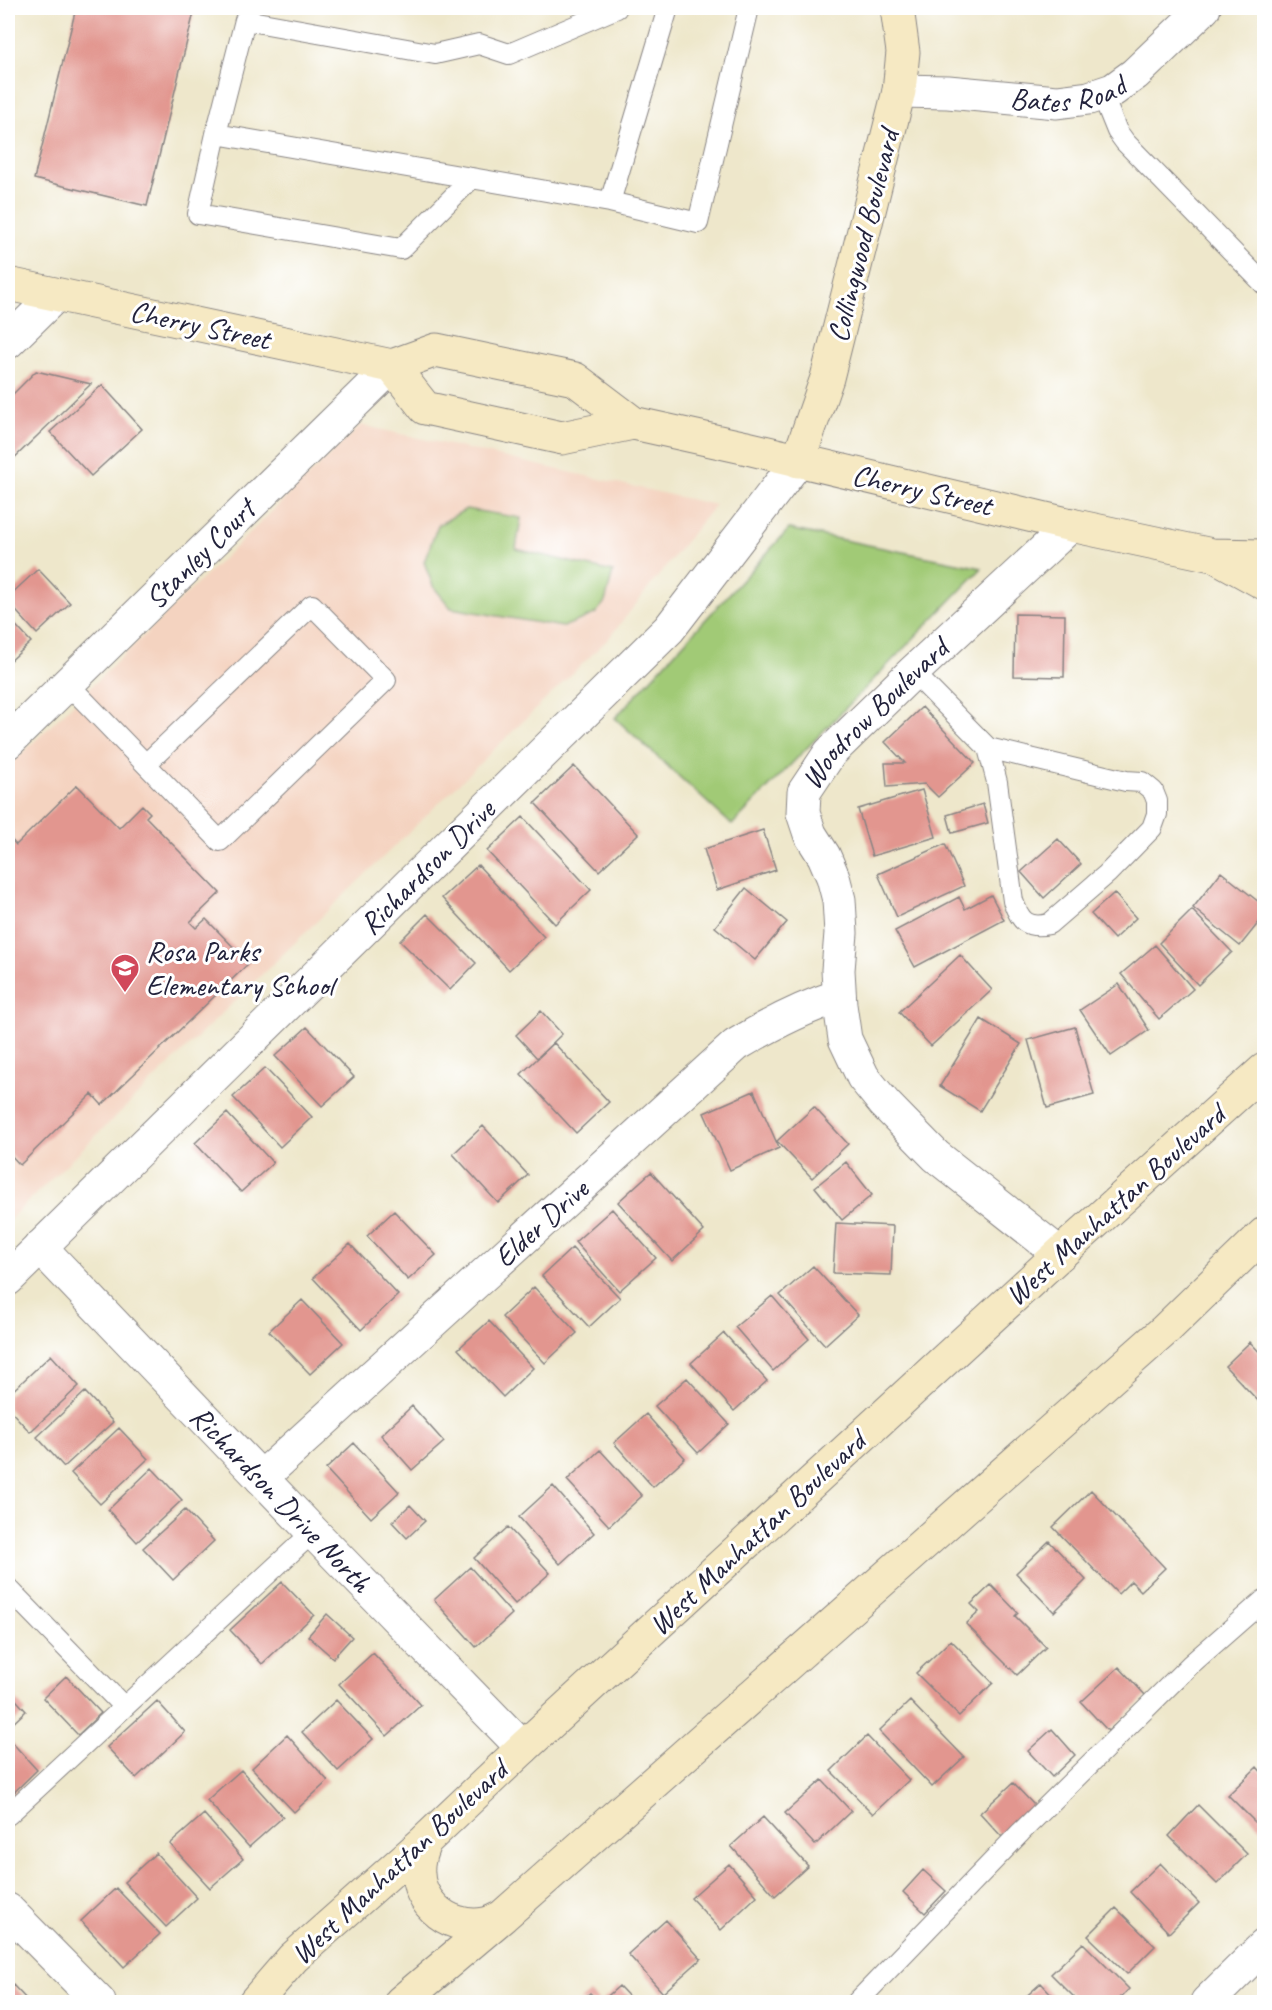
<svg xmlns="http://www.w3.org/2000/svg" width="1272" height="2010" viewBox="0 0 1272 2010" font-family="Caveat,sans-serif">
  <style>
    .built { fill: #f4d3c0 }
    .green { fill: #a1ca76; stroke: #627658; stroke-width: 1.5 }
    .building { fill: #e2968f }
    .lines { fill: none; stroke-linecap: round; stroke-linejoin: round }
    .lane-casing { stroke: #888483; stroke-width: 22 }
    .street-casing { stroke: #888483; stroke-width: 35 }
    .secondary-casing { stroke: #888483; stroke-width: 35 }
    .lane { stroke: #fff; stroke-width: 20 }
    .street { stroke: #fff; stroke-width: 33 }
    .secondary { stroke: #f6e9c3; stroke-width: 33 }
    .labels { text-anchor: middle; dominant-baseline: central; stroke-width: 6; stroke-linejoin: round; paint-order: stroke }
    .street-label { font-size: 30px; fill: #22223b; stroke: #fff }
    .poi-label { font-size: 30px; fill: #22223b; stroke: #fff; text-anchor: start }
  </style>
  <rect width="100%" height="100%" fill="#fff"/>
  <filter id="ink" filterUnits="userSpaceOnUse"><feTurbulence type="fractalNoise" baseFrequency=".0167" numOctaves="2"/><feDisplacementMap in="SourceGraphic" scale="12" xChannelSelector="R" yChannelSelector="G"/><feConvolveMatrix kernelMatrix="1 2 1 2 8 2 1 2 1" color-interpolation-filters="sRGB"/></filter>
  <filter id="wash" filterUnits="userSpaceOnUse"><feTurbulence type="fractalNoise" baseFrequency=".008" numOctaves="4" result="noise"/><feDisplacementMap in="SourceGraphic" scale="24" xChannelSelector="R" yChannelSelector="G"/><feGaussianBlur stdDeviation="1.35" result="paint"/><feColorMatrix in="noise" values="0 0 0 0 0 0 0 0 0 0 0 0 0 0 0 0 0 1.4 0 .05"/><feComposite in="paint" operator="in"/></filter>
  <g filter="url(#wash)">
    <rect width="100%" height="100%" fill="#eee7cb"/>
    <path class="built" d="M361 425 715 505 608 639 8 1221V767Z"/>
    <path class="green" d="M466 509 521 518 516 549 613 572 605 602 595 614 563 627 451 608 433 586 424 562 438 525Z
      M789 529 982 568 732 825 615 718Z"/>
    <g id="blocks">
      <path class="building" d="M76 8H195L147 206 34 179Z
        M36 371 91 384 8 464V399Z
        M102 385 142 429 91 476 50 432Z
        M38 569 70 603 37 634 8 602V597Z
        M1015 614 1065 615 1064 677 1014 676Z
        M8 617 31 642 8 663Z
        M922 707 975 763 938 797 925 784 887 787 885 763H905L885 742Z
        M574 766 638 834 599 871 535 803Z
        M77 785 119 828 142 805 150 813 146 817 220 893 190 922 196 928 206 919 249 963 102 1105 92 1094 20 1165 8 1152V836L16 845Z
        M922 790 936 837 872 856 858 809Z
        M983 804 988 823 952 833 947 815Z
        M523 817 591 890 555 924 487 851Z
        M763 830 776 870 717 890 704 849Z
        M1058 839 1081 864 1044 898 1021 872Z
        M945 844 964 886 897 917 878 874Z
        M478 865 544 937 509 970 442 898Z
        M1221 872 1264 906V916L1240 946 1193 908Z
        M746 888 787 922 755 960 715 927Z
        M1114 893 1136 918 1114 939 1091 914Z
        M991 895 1004 920 915 967 895 931 959 897 965 909Z
        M1192 910 1232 952 1198 985 1159 943Z
        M427 914 476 963 450 990 400 941Z
        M1155 945 1193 989 1159 1019 1121 974Z
        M960 955 992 990 931 1046 899 1012Z
        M1119 984 1149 1030 1111 1056 1080 1010Z
        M541 1011 562 1034 537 1058 516 1035Z
        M981 1019 1021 1044 980 1111 940 1086Z
        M307 1027 354 1077 322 1106 275 1056Z
        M1075 1027 1094 1095 1047 1108 1028 1040Z
        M554 1043 609 1102 576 1133 521 1074Z
        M265 1068 312 1117 280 1147 233 1097Z
        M754 1091 779 1148 730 1170 704 1113Z
        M814 1107 848 1144 812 1178 777 1141Z
        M227 1113 273 1163 241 1192 195 1143Z
        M483 1126 528 1175 498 1203 453 1154Z
        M846 1162 872 1195 842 1220 815 1187Z
        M651 1172 704 1231 672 1261 618 1202Z
        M612 1209 656 1258 619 1291 575 1242Z
        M394 1211 436 1255 408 1280 367 1236Z
        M836 1223 893 1226 891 1275 833 1273Z
        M350 1244 398 1295 361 1330 313 1278Z
        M572 1248 620 1298 589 1327 542 1276Z
        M813 1266 858 1315 825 1345 780 1295Z
        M534 1287 577 1333 545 1363 502 1317Z
        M772 1296 809 1339 773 1371 735 1327Z
        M302 1300 343 1343 310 1374 269 1331Z
        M489 1321 533 1368 503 1397 458 1349Z
        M724 1333 767 1381 734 1411 691 1363Z
        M1250 1342 1264 1357V1407L1225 1366Z
        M51 1355 79 1386 30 1432 8 1408V1395Z
        M687 1378 729 1424 698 1453 655 1406Z
        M85 1392 113 1422 64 1467 37 1437Z
        M412 1406 444 1442 412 1470 381 1435Z
        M646 1414 685 1458 653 1487 614 1443Z
        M119 1428 148 1459 100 1504 71 1473Z
        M354 1443 399 1492 371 1518 326 1469Z
        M600 1450 642 1496 609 1526 567 1480Z
        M152 1468 182 1500 137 1542 108 1510Z
        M553 1486 594 1533 560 1564 519 1517Z
        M1091 1490 1165 1568 1141 1591 1131 1581 1118 1594 1053 1527Z
        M410 1505 425 1521 407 1538 392 1522Z
        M185 1510 214 1541 173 1580 143 1548Z
        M508 1527 550 1573 515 1604 474 1558Z
        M1049 1541 1086 1580 1054 1612 1016 1573Z
        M470 1567 512 1614 476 1647 434 1600Z
        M282 1582 314 1615 262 1664 230 1630Z
        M991 1585 1018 1613 1015 1616 1046 1647 1017 1675 966 1624 979 1612 971 1604Z
        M327 1614 352 1637 333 1658 308 1636Z
        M951 1640 993 1683 959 1716 916 1673Z
        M373 1653 421 1705 387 1736 339 1684Z
        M1119 1667 1146 1696 1108 1731 1081 1702Z
        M66 1676 101 1713 78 1735 43 1698Z
        M8 1691 26 1711 8 1728Z
        M336 1700 373 1739 338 1771 302 1732Z
        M157 1701 185 1732 136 1778 107 1747Z
        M910 1701 964 1757 932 1787 879 1731Z
        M1052 1729 1075 1755 1052 1777 1028 1751Z
        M287 1735 328 1781 294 1812 252 1768Z
        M867 1736 909 1780 873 1814 831 1771Z
        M8 1738 37 1770 8 1798Z
        M1257 1767 1264 1775V1831L1228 1795Z
        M241 1770 283 1817 249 1847 207 1800Z
        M822 1780 851 1811 815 1845 785 1813Z
        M1013 1783 1035 1806 1002 1837 980 1813Z
        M1198 1805 1247 1854 1217 1884 1169 1836Z
        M204 1814 243 1859 210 1888 170 1844Z
        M763 1817 808 1866 775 1896 731 1846Z
        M156 1853 197 1898 166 1927 124 1882Z
        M1160 1863 1199 1903 1169 1933 1130 1892Z
        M729 1864 757 1896 721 1930 691 1898Z
        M923 1870 946 1891 925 1913 903 1892Z
        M116 1888 160 1934 124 1967 81 1921Z
        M1116 1908 1155 1946 1127 1974 1088 1936Z
        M666 1920 701 1959 663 1993 628 1954Z
        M1083 1943 1129 1989 1116 2002H1079L1051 1974Z
        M1041 1983 1059 2002H1020Z
        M13 1985 29 2002H8V1990Z
        M619 1986 634 2002H601Z
        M590 1993 599 2002H579Z"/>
    </g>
  </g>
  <g filter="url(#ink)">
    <use href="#blocks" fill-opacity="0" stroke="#888483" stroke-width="1.5"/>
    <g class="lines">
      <g class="lane-casing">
        <path id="lane" d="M668 8 610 202 698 223 749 8
          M1102 94 1117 131 1125 142 1264 284
          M216 134 198 214 401 249 472 178
          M610 202 216 134 245 20 435 54 479 44 509 54 617 8
          M913 672 988 748 1126 781 1142 782 1153 791 1157 801V814L1152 828 1107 874 1049 924C1027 929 1020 921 1013 901L997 782 988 748
          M68 684 220 841 386 680 312 605 146 764
          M8 1588 124 1707
          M8 1815 313 1532
          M857 2002 1021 1832 1190 1665 1264 1600"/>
      </g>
      <g class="street-casing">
        <g id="street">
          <path id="s1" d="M899 91 948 92 1057 102 1089 98 1113 90 1135 74 1204 8"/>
          <path d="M8 342 56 295"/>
          <path d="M8 742 392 366"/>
          <path d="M40 1247 313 1532 523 1748"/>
          <path id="s2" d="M1060 1254 936 1156 885 1104 863 1077 845 1039 840 1005 838 970 841 933 839 900 833 877 824 856 810 834 803 813 804 792 830 753 913 672 1071 525"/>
          <path d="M8 1279 669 629 798 461"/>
          <path d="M261 1478 736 1045C769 1025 802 1008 839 996"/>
          <path d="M8 1910 99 2002"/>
          <path d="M1207 2002 1264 1946"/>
        </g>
      </g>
      <g class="secondary-casing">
        <path id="secondary" d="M8 284 392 366 436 350 575 379 633 423
          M392 366 425 408 562 438 633 423 747 448 1071 525 1212 555 1264 556
          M798 461 827 378 899 91 903 52 897 8
          M1219 558 1264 583
          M425 1841C423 1846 420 1853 419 1859 411 1898 446 1931 485 1924 491 1923 497 1919 502 1917
          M255 2002 293 1958 425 1841 523 1748 1060 1254 1264 1070
          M401 2002 503 1916 1165 1330 1264 1234"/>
      </g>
      <use href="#lane" class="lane"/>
      <use href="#street" class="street"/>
      <use href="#secondary" class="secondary"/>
    </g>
  </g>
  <defs>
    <g id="school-pin" transform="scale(1.5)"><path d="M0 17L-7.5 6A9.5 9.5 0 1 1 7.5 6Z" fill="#d1495b" stroke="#fff"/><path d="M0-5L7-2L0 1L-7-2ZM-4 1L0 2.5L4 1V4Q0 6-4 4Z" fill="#fff"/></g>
  </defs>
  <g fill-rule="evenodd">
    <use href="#school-pin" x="125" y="968"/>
  </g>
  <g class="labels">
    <g class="street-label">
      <text stroke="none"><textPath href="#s1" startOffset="170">Bates Road</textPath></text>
      <text transform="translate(863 236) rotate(-76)">Collingwood Boulevard</text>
      <text transform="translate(200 325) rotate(12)">Cherry Street</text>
      <text transform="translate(922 490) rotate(13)">Cherry Street</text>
      <text transform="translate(200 554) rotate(-45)">Stanley Court</text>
      <text stroke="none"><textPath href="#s2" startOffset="669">Woodrow Boulevard</textPath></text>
      <text transform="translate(427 867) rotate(-45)">Richardson Drive</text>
      <text transform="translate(1115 1205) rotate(-42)">West Manhattan Boulevard</text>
      <text transform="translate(541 1223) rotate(-42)">Elder Drive</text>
      <text transform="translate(281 1499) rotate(46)">Richardson Drive North</text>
      <text transform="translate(757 1533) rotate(-43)">West Manhattan Boulevard</text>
      <text transform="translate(399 1862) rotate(-43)">West Manhattan Boulevard</text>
    </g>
    <g class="poi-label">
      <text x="146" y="951">Rosa Parks<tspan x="146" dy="34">Elementary School</tspan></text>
    </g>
  </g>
  <rect width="1272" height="2010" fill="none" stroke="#fff" stroke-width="30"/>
</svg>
